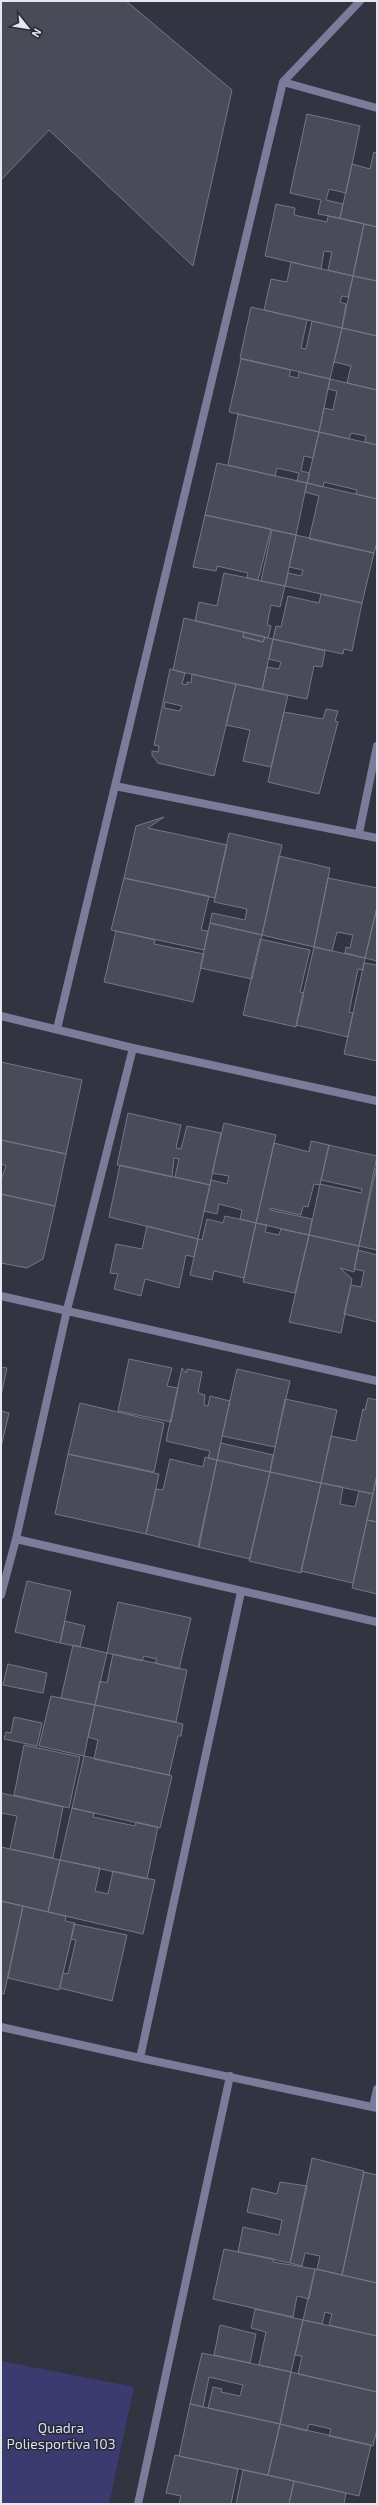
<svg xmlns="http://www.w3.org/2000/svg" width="378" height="2505" viewBox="0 0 378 2505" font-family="'Exo 2',sans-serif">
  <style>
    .green { fill: #3b3b70 }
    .building { fill: #4a4b59; stroke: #757786; fill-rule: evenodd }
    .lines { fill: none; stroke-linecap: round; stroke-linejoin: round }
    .minor { stroke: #7a7c99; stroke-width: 8 }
    .labels { text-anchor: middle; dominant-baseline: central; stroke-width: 3; stroke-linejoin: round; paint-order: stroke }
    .park-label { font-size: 14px; fill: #dcdef1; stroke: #282a36 }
  </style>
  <rect width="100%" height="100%" fill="#323441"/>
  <path class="green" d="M1 2361 134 2387 109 2504H1Z"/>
  <path class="building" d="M1 1H126L232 90 193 266 49 130 1 180Z
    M307 114 360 126 346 193 329 189 326 200 343 204 340 218 318 214 321 200 290 193Z
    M374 152 377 153V227L340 218 352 164 370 169Z
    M276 204 295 208 294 215 327 222 328 216 364 224 353 276 328 270 332 252 324 251 321 269 265 256Z
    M364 224 377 227V281L353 276Z
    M291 262 353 276 348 297 342 296 340 302 346 304 342 328 264 310 271 279 287 282Z
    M353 276 377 281V336L342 328Z
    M251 307 307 320 301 348 306 349 312 321 342 328 330 379 240 358Z
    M342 328 377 336V390L347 383 351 366 334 362Z
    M241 359 291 370 289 376 298 378 299 372 330 379 319 432 229 412Z
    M330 379 377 390V445L365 442 366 436 351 433 349 439 319 432 324 408 333 410 337 391 328 389Z
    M238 414 319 432 313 458 304 456 301 471 310 473 307 483 297 481 299 473 277 468 275 476 228 465Z
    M319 432 377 445V499L356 494 357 490 324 482 323 487 307 483Z
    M217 463 307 483 296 535 205 515Z
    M307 483 377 499V542L374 553 309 539 319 496 305 492Z
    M205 515 271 529 258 580 247 578 248 573 217 566 216 571 193 567Z
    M272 530 296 535 285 586 261 581Z
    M296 535 374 553 362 603 285 586 288 573 301 576 303 570 289 567Z
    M224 573 285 586 280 607 271 605 267 625 271 626 268 638 195 621 199 602 217 606Z
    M321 594 362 603 352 651 344 649 343 654 273 639 276 626 281 627 288 596 319 603Z
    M184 618 244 632 243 637 263 642 265 637 273 639 262 690 173 670Z
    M244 632 265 637 263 642 243 637Z
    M273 639 325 651 322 667 314 666 307 699 262 690 267 667 279 669 281 662 269 659Z
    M170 669 185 673 182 684 187 685V682L191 683 192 674 236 684 214 776 158 763 152 755V751L158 752 159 746 154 745ZM165 702 182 706 180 711 164 708Z
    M236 684 288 695 271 767 243 761 250 730 226 725Z
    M326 709 338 711 335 721 338 722 319 794 268 782 284 712 323 719Z
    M164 817 148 828 227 845 215 898 124 878 136 826Z
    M229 833 282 845 262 935 210 923 212 913 245 920 247 909 214 902Z
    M279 856 330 868 314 947 262 935Z
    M124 878 209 896 201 930 208 931 204 950 111 930Z
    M328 878 377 888V907L365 958 345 953 346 947 350 948 353 935 337 932 332 951 314 947Z
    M377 907V961L365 958Z
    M210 923 262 935 252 979 200 968Z
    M116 931 155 940 154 944 204 954 193 1002 104 982Z
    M260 939 310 950 300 992 304 993 296 1027 243 1015Z
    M314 947 365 958 363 970 358 969 349 1012 353 1013 348 1037 296 1025Z
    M364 963 377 965V1061L344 1054Z
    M1 1062 82 1080 66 1154 1 1140Z
    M128 1113 181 1125 176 1148 181 1149 187 1126 221 1133 210 1185 175 1177 179 1159 174 1158 172 1177 117 1165Z
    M224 1123 276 1135 256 1223 240 1219 242 1210 219 1204 217 1214 204 1211 211 1180 227 1184 229 1176 212 1173Z
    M1 1140 66 1154 55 1206 1 1194V1180L6 1166 1 1164Z
    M311 1141 329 1145 320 1185 314 1184 308 1207 303 1206 301 1215 270 1208V1210L312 1219 309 1235 256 1223 274 1143 309 1152Z
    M329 1145 377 1156 359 1246 309 1235 320 1184 361 1193 362 1189 321 1180Z
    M377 1164V1250L359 1246Z
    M120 1165 210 1185 198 1239 109 1217Z
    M1 1194 55 1206 43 1259 27 1268 1 1263Z
    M225 1216 256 1223 244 1278 214 1271 212 1280 190 1275 198 1239 202 1240 207 1219 223 1223Z
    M256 1223 267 1225 265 1232 279 1235 281 1229 309 1235 295 1293 243 1282Z
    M147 1226 198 1239 194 1257 186 1255 179 1288 145 1279 141 1296 114 1289 118 1274 110 1273 116 1244 142 1249Z
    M309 1235 359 1246 354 1272 340 1268 352 1279 341 1333 289 1322Z
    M358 1250 377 1255V1322L344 1314 351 1285 361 1287 364 1271 354 1269Z
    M129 1359 172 1368 167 1386 178 1388 171 1422 118 1411Z
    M1 1367 7 1368 1 1396Z
    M182 1368 186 1373 187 1369 202 1372 198 1393 205 1395 204 1405 208 1406 210 1396 230 1401 217 1460 208 1458 210 1451 166 1441Z
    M237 1369 290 1381 275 1447 222 1436Z
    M368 1398 377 1400V1475L373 1494 321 1483 331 1436 356 1441 363 1409 365 1410Z
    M285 1399 337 1410 321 1483 270 1472Z
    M80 1403 164 1423 154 1472 68 1454Z
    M1 1411 9 1413 1 1447Z
    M221 1443 273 1455 270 1472 217 1460Z
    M68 1454 159 1474 146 1534 55 1514Z
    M205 1457 217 1460 199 1547 146 1534 156 1489 163 1490 170 1459 203 1467Z
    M217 1460 270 1472 250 1559 198 1547Z
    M270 1472 321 1483 301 1573 249 1561Z
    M377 1475V1522L367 1520Z
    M321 1483 343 1487 340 1504 355 1507 359 1491 373 1494 353 1583 301 1571Z
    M367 1520 377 1522V1594L352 1588Z
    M27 1581 71 1591 60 1643 15 1632Z
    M118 1602 191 1618 179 1669 155 1663 157 1659 144 1656 142 1661 107 1653Z
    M65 1621 85 1626 80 1647 60 1643Z
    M73 1645 107 1653 95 1705 61 1698Z
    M113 1654 187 1670 176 1722 95 1705 100 1681 107 1683Z
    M8 1664 47 1673 43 1693 3 1685Z
    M51 1696 95 1705 84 1756 39 1746Z
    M95 1705 183 1724 181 1736H178L169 1775 94 1759 98 1740 88 1737Z
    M14 1717 42 1723 37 1746 4 1739 6 1732 11 1733Z
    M24 1745 80 1757 69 1808 14 1795Z
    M84 1756 172 1776 160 1828 72 1808Z
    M1 1793 63 1807 53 1858 10 1849 17 1816 1 1813Z
    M72 1808 94 1813 93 1817 135 1826 136 1822 158 1827 147 1879 60 1860Z
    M1 1847 60 1860 48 1912 1 1901Z
    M60 1860 100 1868 95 1891 108 1894 113 1871 155 1880 143 1934 48 1912Z
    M1 1901 23 1906 4 1994H1Z
    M23 1906 66 1916 65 1921 75 1923 59 1990 8 1978Z
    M74 1924 127 1935 112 2001 60 1988 63 1973 68 1974 76 1940 71 1939Z
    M312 2158 364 2171 342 2275 317 2269 320 2256 305 2253 302 2266 290 2263Z
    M364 2172 377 2175V2283L342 2275Z
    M280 2182 307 2186 290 2263 238 2252 243 2227 279 2235 282 2220 247 2212 252 2188 277 2194Z
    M224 2249 274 2259 273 2262 315 2269 309 2299 297 2296 293 2317 213 2299Z
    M315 2269 377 2283V2336L329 2325 332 2314 325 2312 322 2324 303 2320Z
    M255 2309 303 2320 291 2372 259 2365 266 2332 251 2328Z
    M303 2320 377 2336V2392L298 2374 302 2356 295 2355Z
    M220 2325 256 2334 250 2363 214 2355Z
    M202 2353 291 2372 280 2424 208 2408 213 2387 222 2389 221 2392 240 2396 243 2385 209 2377 203 2407 190 2404Z
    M291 2372 377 2392V2429L373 2446 329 2436 331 2429 309 2424 307 2431 280 2424Z
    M190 2404 280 2424 268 2475 179 2456Z
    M280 2424 371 2445 359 2496 268 2475Z
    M175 2455 238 2469 231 2504H179L181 2496 166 2493Z
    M243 2470 294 2481 289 2504H236Z
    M294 2481 346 2493 344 2504H289Z"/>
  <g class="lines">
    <path class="minor" d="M283 82 377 108
      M115 786 377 838
      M359 833 377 746
      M1 1016 133 1048 377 1101
      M57 1029 283 82 360 1
      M1 1296 377 1381
      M16 1539 377 1622
      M1 1595 16 1539 67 1310 133 1048
      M1 2027 140 2058 377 2108
      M140 2058 241 1592
      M373 2107 377 2089
      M138 2504 230 2076"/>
  </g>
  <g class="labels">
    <g class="park-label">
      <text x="61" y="2427">Quadra<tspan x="61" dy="16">Poliesportiva 103</tspan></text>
    </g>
  </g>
  <rect width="378" height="2505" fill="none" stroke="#e6e7ef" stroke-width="4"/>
  <g transform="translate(28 28) rotate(120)" stroke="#282a36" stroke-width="3" paint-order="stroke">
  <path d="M0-3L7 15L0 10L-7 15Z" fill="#e6e7ef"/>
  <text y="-6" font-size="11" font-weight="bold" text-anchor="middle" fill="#e6e7ef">N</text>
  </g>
</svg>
